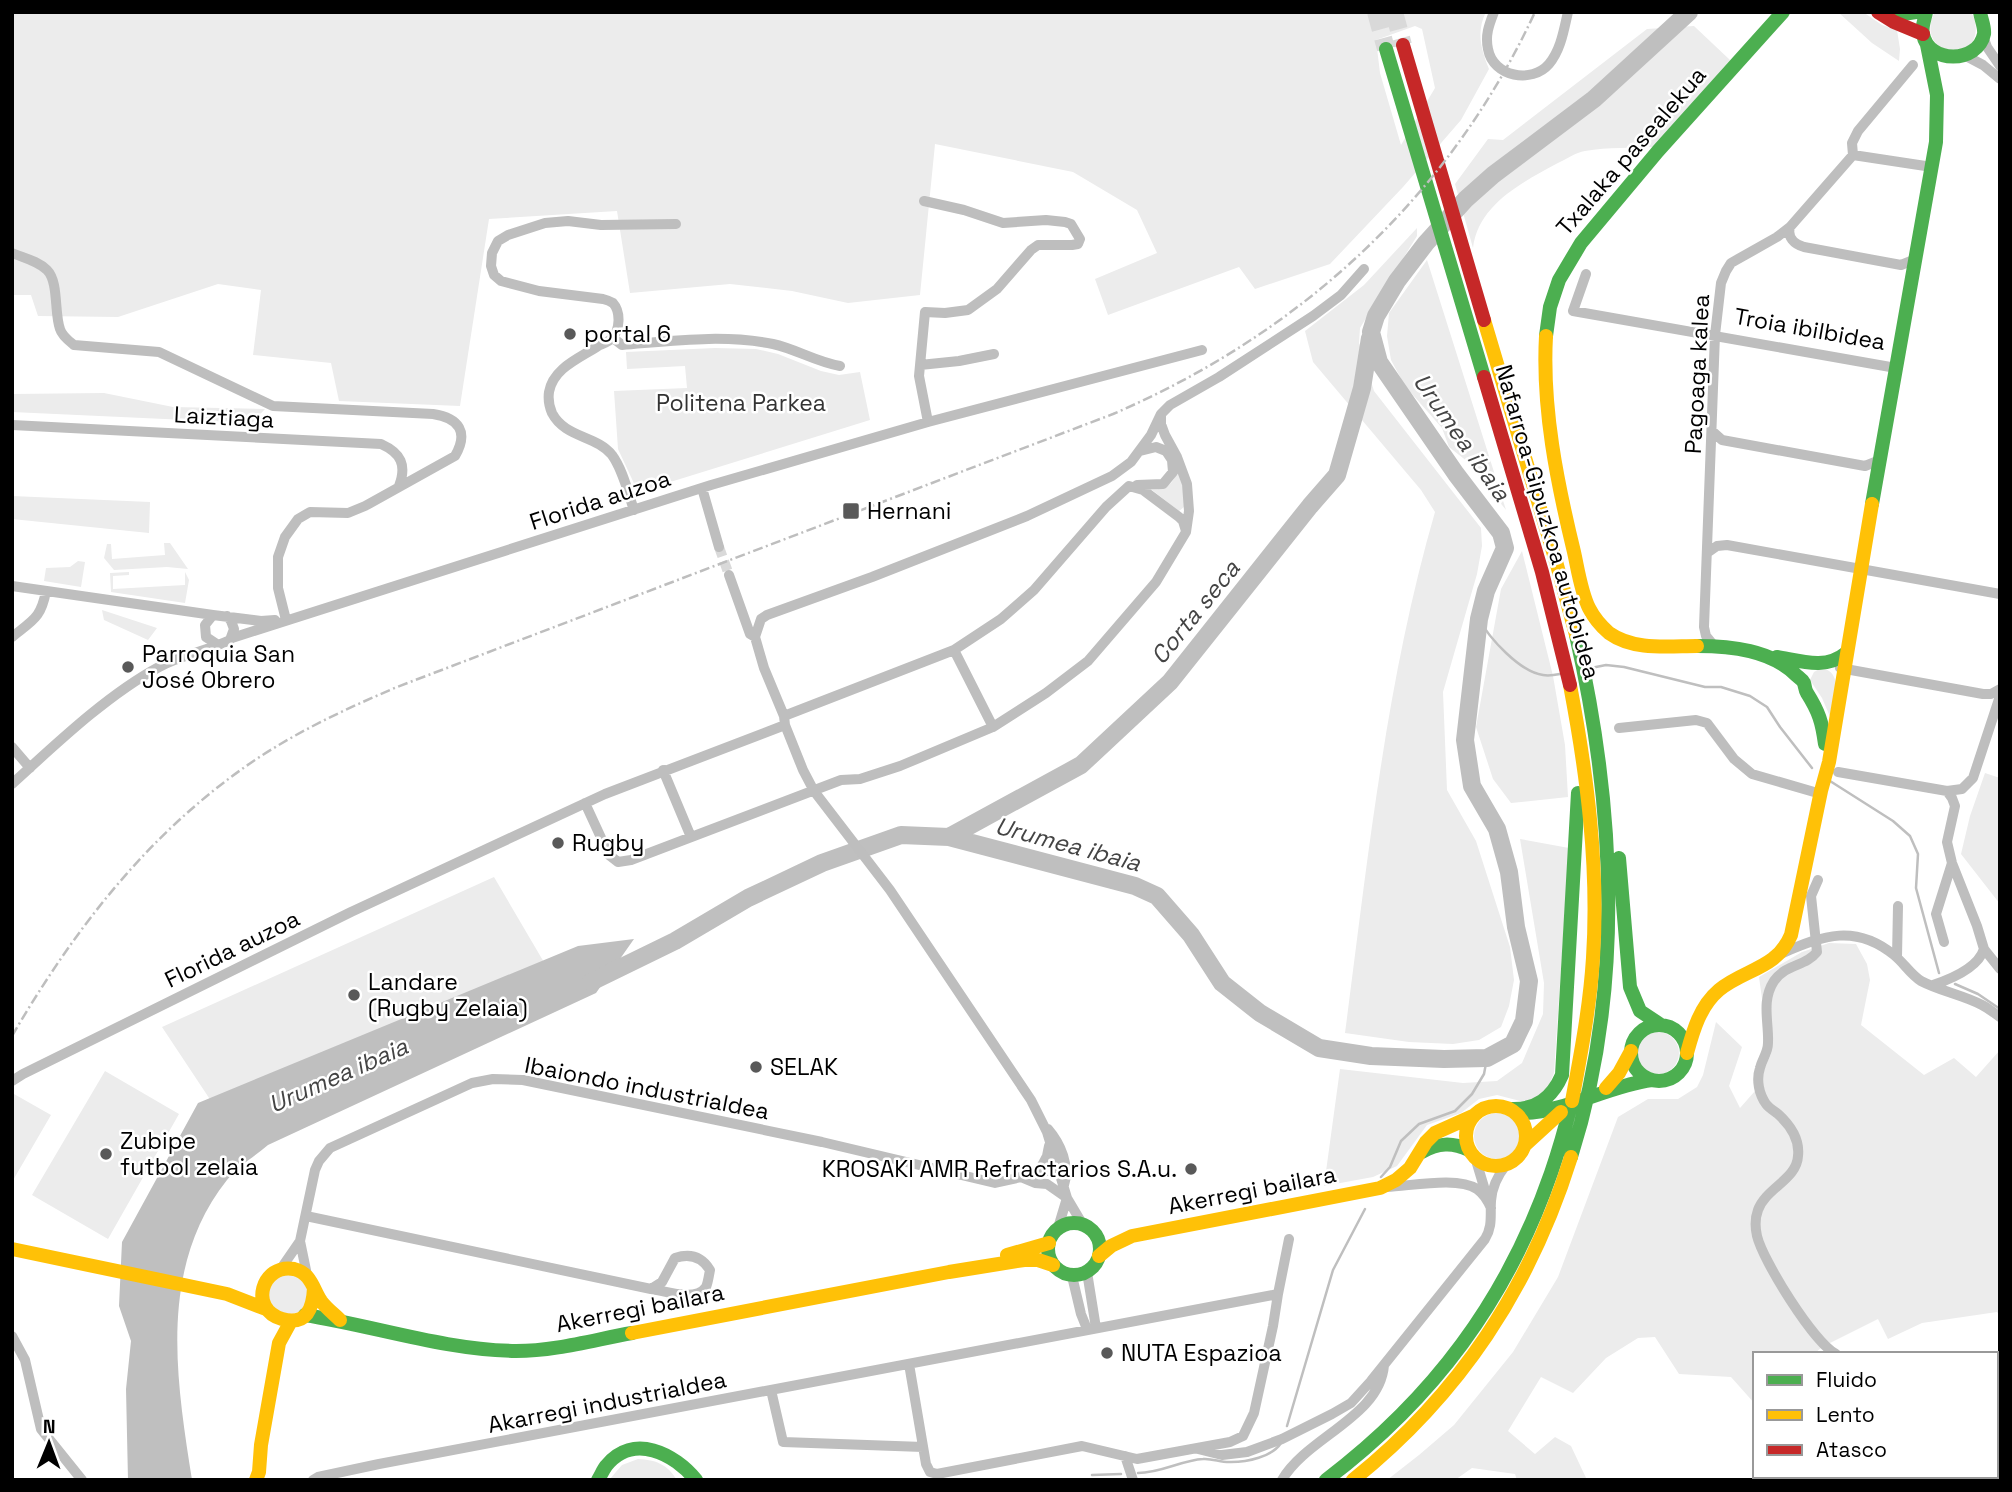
<svg xmlns="http://www.w3.org/2000/svg" width="2012" height="1492" viewBox="0 0 2012 1492" font-family="'Space Grotesk',sans-serif">
  <style>
    .green { fill: #ececec; fill-rule: evenodd }
    .water { fill: #bfbfbf }
    .lines { fill: none; stroke-linecap: round; stroke-linejoin: round }
    .stream { stroke: #bfbfbf; stroke-width: 2.5 }
    .river { stroke: #bfbfbf; stroke-width: 18 }
    .street-tunnel { stroke: #d9d9d9; stroke-width: 10; stroke-dasharray: 10 5; stroke-linecap: butt }
    .highway-tunnel { stroke: #d9d9d9; stroke-width: 18; stroke-dasharray: 18 9; stroke-linecap: butt }
    .street { stroke: #bebebe; stroke-width: 10 }
    .fast { stroke: #4caf50; stroke-width: 14 }
    .slow { stroke: #ffc107; stroke-width: 14 }
    .jam { stroke: #c62828; stroke-width: 14 }
    .rail { stroke: #bebebe; stroke-width: 2.5; stroke-dasharray: 10 3.5 2 3.5; stroke-linecap: butt }
    .poi-dot { fill: #595959; stroke: #fff; stroke-width: 2.5 }
    .labels { text-anchor: middle; dominant-baseline: central; stroke-width: 5; stroke-linejoin: round; paint-order: stroke }
    .street-label { font-size: 23px; fill: #000; stroke: #fff }
    .poi-label { font-size: 23px; fill: #000; stroke: #fff; text-anchor: start }
    .park-label { font-size: 23px; fill: #333; stroke: #fff }
    .water-label { font-size: 24px; font-style: italic; fill: #444; stroke: #fff }
  </style>
  <rect width="100%" height="100%" fill="#fff"/>
  <path class="green" d="M12 12H1486C1476 32 1481 49 1489 69L1461 120 1403 187 1330 264 1255 289 1239 267 1108 315 1095 279 1157 253 1137 210 1073 172 935 144 920 295 848 303 792 291 730 284 630 293 617 211 489 219 460 406 339 401 331 363 253 355 261 290 218 284 118 317 38 316 31 295H12ZM1415 26 1422 29 1435 88 1401 145 1380 73 1376 40Z
    M1838 12H1863L1882 25 1897 30 1900 49 1899 61 1872 43Z
    M1935 12H1971C1980 26 1977 50 1956 51 1933 52 1924 30 1935 12Z
    M1694 26 1730 60 1655 147C1633 148 1608 147 1585 151 1576 152 1565 160 1556 164 1521 183 1478 205 1473 248L1455 184 1488 139 1503 140 1647 29Z
    M1417 228V236L1360 328 1359 343 1374 391 1481 528 1482 546 1477 574 1443 692 1447 790 1476 841 1510 947 1514 980 1509 1006 1501 1027 1479 1040 1453 1044 1409 1042 1345 1033C1368 858 1386 681 1435 512L1421 490 1313 362 1305 331 1364 285Z
    M1427 260 1506 510 1468 462 1449 447 1442 428 1405 386 1391 360 1387 336 1389 313Z
    M715 348 756 349 778 354 821 371 839 375 860 372 870 420 638 492 618 449 614 391 687 388 685 366 627 369 626 352Z
    M104 393 173 407 265 409 252 423 12 412V394Z
    M1178 468C1183 480 1184 495 1184 507L1179 511 1152 490C1168 488 1174 484 1178 468Z
    M12 496 150 502 149 533 12 519Z
    M164 543H170L188 569 167 567 114 570 104 558 107 544H111L112 559 165 555Z
    M1522 551 1553 676 1565 745 1568 797 1511 803 1493 779 1476 727 1501 589Z
    M78 561 85 562 81 587 44 581 46 568 70 567Z
    M129 572V575L113 576V589L185 585V572L189 580 185 603 111 592 110 573Z
    M102 610 157 628 148 640 104 620Z
    M1821 668C1845 672 1834 702 1831 719L1822 698 1810 680 1814 672Z
    M1985 773 2000 778V904L1961 854 1970 816Z
    M1520 839 1569 848 1554 1073 1549 1085 1538 1098 1524 1102 1497 1095 1479 1099 1461 1113 1427 1125 1397 1166 1373 1177 1324 1186 1340 1069 1463 1083 1497 1081 1522 1063 1543 1014 1544 983Z
    M494 877 545 964 219 1113 162 1027Z
    M1829 943 1856 944 1867 964 1870 980 1861 1025 1924 1075 1954 1058 1976 1077 2000 1050V1316L1997 1312 1922 1323 1888 1339 1878 1319 1822 1347 1814 1354H1755V1404L1731 1377 1679 1374 1655 1337 1638 1338 1606 1358 1573 1393 1541 1377 1508 1431 1535 1454 1555 1437 1571 1446 1587 1480H1517L1515 1474 1472 1468 1455 1480H1387L1419 1455 1454 1425 1513 1352 1558 1277 1618 1117 1648 1099H1678L1697 1087 1703 1075 1716 1022 1742 1047 1729 1086 1740 1108 1762 1083 1763 1072 1771 1054 1772 1031 1763 1006 1759 977 1802 952Z
    M1637 1053a21 21 0 1 1 42 0a21 21 0 1 1-42 0Z
    M105 1071 179 1114 108 1239 32 1195Z
    M14 1094 51 1115 12 1182V1097Z
    M1474 1136a23 23 0 1 1 46 0a23 23 0 1 1-46 0Z
    M269 1294a20 20 0 1 1 40 0a20 20 0 1 1-40 0Z
    M638 1459C656 1460 667 1464 677 1480H609L622 1465Z"/>
  <path class="water" d="M634 939 596 993 268 1145C255 1156 238 1166 227 1180 158 1267 176 1378 192 1480H128L126 1389 131 1341 119 1306 122 1242 198 1103 578 946Z"/>
  <g class="lines">
    <path class="stream" d="M1479 619C1489 638 1520 672 1543 675 1548 676 1555 675 1560 674
      M1591 668 1606 665 1624 667 1705 687H1721L1750 696 1767 707 1780 727 1812 768
      M1830 781 1893 821 1910 836 1918 854 1916 888 1939 973
      M1955 984 1978 994 2000 1009
      M1381 1177 1390 1167 1401 1141 1419 1124 1455 1111 1472 1094 1484 1074 1487 1058
      M1287 1426 1333 1270 1365 1209
      M1138 1473C1161 1473 1182 1460 1203 1459 1212 1458 1222 1463 1231 1462 1247 1462 1272 1457 1281 1443
      M1092 1475 1121 1474"/>
    <path class="river" d="M949 837 1081 765 1170 682 1310 506 1337 475 1362 388 1370 338
      M591 982 675 941 748 898 822 863 901 835 949 837 1135 886 1157 896 1191 935 1222 983 1260 1013 1319 1048 1371 1056 1444 1059 1487 1058 1513 1044 1524 1021 1529 981 1516 927 1509 872 1497 829 1472 786 1465 740 1479 619 1486 591 1505 548 1501 533 1456 474 1379 362 1371 332 1376 316 1397 281 1426 243 1466 199 1493 175 1594 99 1689 12"/>
    <path class="street-tunnel" d="M719 547 729 575"/>
    <path class="highway-tunnel" d="M1376 12 1386 49
      M1394 12 1403 45"/>
    <path class="street" d="M1494 12C1489 25 1485 35 1488 49 1493 77 1532 84 1549 64 1561 50 1564 29 1568 12
      M1983 36 1987 47 2000 66
      M1966 56 1983 65 2000 79
      M1853 155 1852 143 1858 131 1913 65
      M924 201 964 210 1003 223 1046 220 1065 222 1071 224 1080 239 1078 244 1072 245H1038L1031 250 997 289 968 310 945 313 925 312 919 376 928 422
      M1790 227C1787 237 1794 244 1804 247L1901 265 1916 259
      M12 253C24 258 38 261 47 270 59 282 54 313 60 329 62 336 69 341 74 345L159 352 273 406 433 414C459 418 469 432 455 456L365 506 348 513 310 512 298 519 285 537 278 557V588L286 620
      M1586 274 1573 311 1896 368
      M613 338 622 345C672 341 723 334 773 344 796 349 816 362 840 366
      M920 365 959 361 994 354
      M12 425 381 444C401 453 407 465 399 486
      M1712 431 1722 440 1865 466 1880 460
      M1137 485 1163 484 1173 472 1172 460 1166 451 1156 447 1140 451
      M702 488 719 547
      M634 510C628 493 623 470 612 455 596 435 565 438 552 413 549 406 548 399 549 392 553 368 580 358 598 346 602 344 609 342 612 338 620 330 621 312 613 303 610 301 607 300 603 299L539 291 501 281 494 275 491 266 492 253 498 241 508 235 545 223 568 221 601 225 676 224
      M1707 553 1717 546 1727 545 2000 594
      M729 575 750 634 755 637
      M12 586 213 615 261 621 275 620
      M213 615 205 625 206 637 218 645
      M12 637C33 620 41 618 46 591
      M232 638 711 485 928 422 1202 350
      M1715 647 1706 636 1704 627 1715 335 1721 283 1726 271 1731 263 1777 237 1790 227 1853 155 1932 167
      M954 650 993 727
      M1840 668 1983 694H1991L2000 689
      M784 716 954 650 1001 619 1034 590 1106 507 1129 486 1143 490 1179 517 1183 521 1186 531
      M1619 728 1696 720 1707 723 1734 759 1752 774 1821 794
      M12 747 30 768
      M663 770 691 837
      M1838 772 1947 791 1962 789 1973 778 2000 696
      M12 784C56 744 107 695 159 667 181 655 207 651 230 640L234 629 231 621 227 616
      M1947 791 1952 798 1955 806 1947 842 1952 863 1977 926 1984 949 2000 969
      M585 803 609 855 618 862 631 860 841 780 860 779 900 766 993 727 1046 693 1088 661 1156 582 1186 532 1189 511 1187 484 1177 457 1165 435 1161 424V415
      M1818 880 1811 896 1817 952C1805 967 1787 963 1774 981 1761 1001 1769 1022 1768 1043 1768 1053 1762 1059 1760 1068 1756 1080 1759 1094 1766 1104 1769 1108 1774 1111 1778 1114 1789 1124 1800 1139 1798 1156 1797 1179 1766 1188 1758 1210 1755 1218 1755 1227 1757 1236 1763 1261 1814 1343 1836 1354
      M1944 942 1936 914 1952 863
      M1783 953C1823 935 1856 924 1894 955 1904 963 1910 974 1921 981 1940 991 1963 995 1982 1005 1988 1008 1994 1013 2000 1017
      M1897 957 1898 906
      M1933 985C1951 979 1978 968 1984 949
      M12 1081 23 1074 351 912 605 794 785 725
      M1048 1129C1061 1144 1070 1166 1064 1185
      M1475 1157 1487 1197
      M1038 1173 1047 1156 1049 1146
      M1023 1178 1035 1183 1047 1184 1067 1198
      M1387 1187C1411 1186 1458 1176 1477 1189 1484 1194 1488 1201 1491 1208
      M306 1216 651 1289C666 1291 696 1302 706 1287 708 1283 709 1275 710 1270 702 1257 690 1253 675 1258L662 1282 651 1289
      M1083 1225 1067 1198 1047 1132 1031 1100 890 890 814 791 803 770 785 725 784 716 764 668 755 637 761 619 767 615 872 577 1027 516 1112 476 1131 462 1151 435 1161 414 1170 405 1219 377 1313 316 1341 295 1364 269
      M1058 1228 1067 1198
      M300 1241 307 1275
      M280 1270 300 1241 315 1170 319 1161 330 1148 472 1083 493 1079 523 1080 822 1142 995 1183 1052 1170 1058 1171
      M1087 1272 1096 1328
      M1072 1276 1081 1314 1087 1329
      M1278 1294 1289 1239
      M12 1336 25 1360 41 1429 82 1480
      M771 1390 783 1442 923 1447
      M1198 1449 1222 1455 1247 1452 1282 1439 1332 1414 1351 1403 1371 1381 1485 1239C1493 1226 1490 1215 1491 1201 1492 1187 1498 1175 1506 1165
      M1125 1456 1133 1480
      M313 1480 318 1477 379 1464 1278 1294 1273 1326 1254 1413 1243 1436 1230 1442 1137 1459 1082 1446 937 1474 930 1472 926 1464 909 1364
      M1282 1480C1307 1437 1380 1417 1384 1365
      M1933 1480V1476"/>
    <path class="fast" d="M1926 12C1925 19 1921 27 1923 34 1928 64 1978 64 1984 34 1985 27 1981 19 1980 12
      M1886 13 1903 14 1916 12
      M1386 49 1484 377
      M1546 336 1550 307 1559 280 1581 243 1658 151 1783 12
      M1872 504 1936 142 1937 95 1927 45
      M1697 646C1731 646 1771 650 1796 675 1798 677 1802 679 1804 683 1805 686 1805 690 1807 693 1819 712 1822 722 1825 744
      M1777 657C1801 661 1826 670 1846 653
      M1619 858 1630 987 1640 1011 1661 1025
      M1631 1053a28 28 0 1 1 56 0a28 28 0 1 1-56 0Z
      M1511 1109C1536 1110 1552 1098 1562 1075L1578 793
      M1524 1113C1569 1111 1607 1086 1652 1080
      M1422 1152C1438 1143 1452 1142 1469 1150
      M1571 1157C1625 987 1615 807 1576 635
      M1048 1249a26 26 0 1 1 52 0a26 26 0 1 1-52 0Z
      M305 1315C375 1326 444 1350 516 1351 555 1351 593 1340 632 1333
      M598 1480C601 1475 603 1470 606 1466 633 1432 675 1454 696 1480
      M1326 1480C1433 1399 1507 1300 1551 1173 1559 1150 1566 1125 1572 1101"/>
    <path class="slow" d="M1484 320 1557 565 1576 635
      M1546 336C1542 408 1557 482 1574 552 1578 570 1581 592 1589 608 1594 618 1601 626 1609 633 1634 651 1669 646 1697 646
      M1570 685C1587 774 1599 866 1593 958 1590 1006 1581 1053 1572 1101
      M1687 1053C1693 1031 1700 1006 1719 990 1744 969 1777 969 1791 935L1821 791 1829 762 1872 504
      M1606 1088 1619 1073 1631 1051
      M1466 1136a30 30 0 1 1 60 0a30 30 0 1 1-60 0Z
      M1526 1144 1561 1112
      M12 1249 227 1294 266 1309
      M1007 1255 1049 1243
      M1099 1256 1111 1246 1132 1236 1380 1188 1396 1180 1410 1168 1426 1142 1435 1133 1473 1116
      M314 1288C313 1308 307 1326 282 1319 248 1309 262 1263 294 1269 311 1273 313 1289 321 1301 326 1308 334 1314 340 1320
      M632 1333 949 1272 1024 1260H1038L1053 1265
      M256 1480 259 1472 261 1445 279 1343 291 1321
      M1353 1480C1460 1394 1530 1288 1571 1157"/>
    <path class="jam" d="M1878 12 1894 22 1923 34
      M1403 45 1484 320
      M1484 377 1542 572 1570 685"/>
    <path class="rail" d="M12 1036C75 928 150 831 255 760 300 730 348 708 397 687L1113 414C1299 334 1449 198 1535 12"/>
  </g>
  <g class="poi-dot">
    <circle cx="570" cy="334" r="7"/>
    <rect x="842" y="502" width="18" height="18" rx="3.5"/>
    <circle cx="128" cy="667" r="7"/>
    <circle cx="558" cy="843" r="7"/>
    <circle cx="354" cy="995" r="7"/>
    <circle cx="756" cy="1067" r="7"/>
    <circle cx="106" cy="1154" r="7"/>
    <circle cx="1191" cy="1169" r="7"/>
    <circle cx="1107" cy="1353" r="7"/>
  </g>
  <g class="labels">
    <g class="street-label">
      <text transform="translate(1631 151) rotate(-49)">Txalaka pasealekua</text>
      <text transform="translate(1810 329) rotate(10)">Troia ibilbidea</text>
      <text transform="translate(1697 374) rotate(-87)">Pagoaga kalea</text>
      <text transform="translate(224 417) rotate(3)">Laiztiaga</text>
      <text transform="translate(600 500) rotate(-18)">Florida auzoa</text>
      <text transform="translate(1548 522) rotate(74)">Nafarroa-Gipuzkoa autobidea</text>
      <text transform="translate(232 949) rotate(-26)">Florida auzoa</text>
      <text transform="translate(647 1088) rotate(11)">Ibaiondo industrialdea</text>
      <text transform="translate(1252 1190) rotate(-11)">Akerregi bailara</text>
      <text transform="translate(640 1308) rotate(-11)">Akerregi bailara</text>
      <text transform="translate(607 1402) rotate(-11)">Akarregi industrialdea</text>
    </g>
    <g class="poi-label">
      <text x="584" y="334">portal 6</text>
      <text x="867" y="511">Hernani</text>
      <text x="142" y="654">Parroquia San<tspan x="142" dy="26">José Obrero</tspan></text>
      <text x="572" y="843">Rugby</text>
      <text x="368" y="982">Landare<tspan x="368" dy="26">(Rugby Zelaia)</tspan></text>
      <text x="770" y="1067">SELAK</text>
      <text x="120" y="1141">Zubipe<tspan x="120" dy="26">futbol zelaia</tspan></text>
      <text x="1177" y="1169" text-anchor="end">KROSAKI AMR Refractarios S.A.u.</text>
      <text x="1121" y="1353">NUTA Espazioa</text>
    </g>
    <g class="park-label">
      <text x="741" y="403">Politena Parkea</text>
    </g>
    <g class="water-label">
      <text transform="translate(1462 437) rotate(55)">Urumea ibaia</text>
      <text transform="translate(1195 612) rotate(-51)">Corta seca</text>
      <text transform="translate(1068 844) rotate(15)">Urumea ibaia</text>
      <text transform="translate(338 1075) rotate(-24)">Urumea ibaia</text>
    </g>
  </g>
  <rect width="2012" height="1492" fill="none" stroke="#000000" stroke-width="28"/>
  <rect x="1753" y="1352" width="245" height="126" fill="#ffffff" stroke="#999999" stroke-width="2"/>
  <rect x="1767" y="1375" width="35" height="10" fill="#4caf50" stroke="#999999" stroke-width="2"/>
  <text x="1816" y="1387" font-size="21" fill="#000000">Fluido</text>
  <rect x="1767" y="1410" width="35" height="10" fill="#ffc107" stroke="#999999" stroke-width="2"/>
  <text x="1816" y="1422" font-size="21" fill="#000000">Lento</text>
  <rect x="1767" y="1445" width="35" height="10" fill="#c62828" stroke="#999999" stroke-width="2"/>
  <text x="1816" y="1457" font-size="21" fill="#000000">Atasco</text>
  <g transform="translate(49 1443) rotate(1)" stroke="#ffffff" stroke-width="5" paint-order="stroke">
  <path d="M0-5L12 26L0 18L-12 26Z" fill="#000000"/>
  <text y="-10" font-size="19" font-weight="bold" text-anchor="middle" fill="#000000">N</text>
  </g>
</svg>
